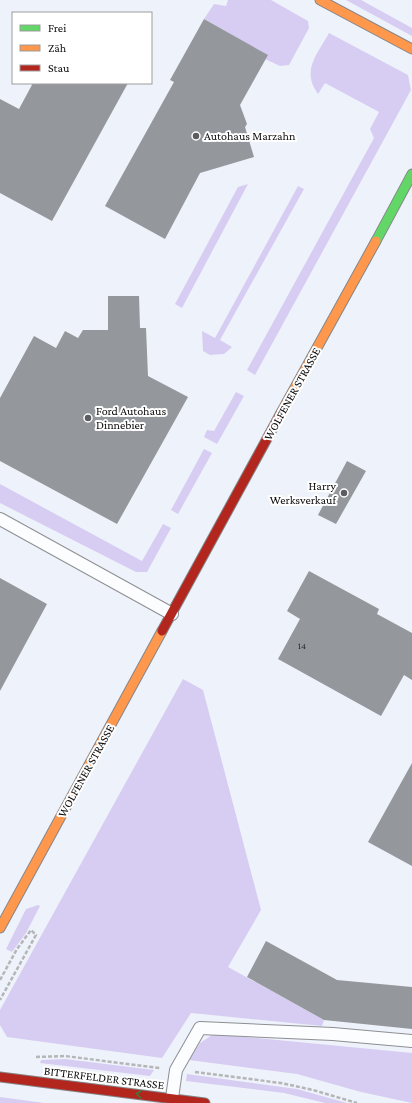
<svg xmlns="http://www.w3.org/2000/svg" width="412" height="1103" viewBox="0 0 412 1103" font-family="'Crimson Pro',serif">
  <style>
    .green { fill: #d7cdf3 }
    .building { fill: #94989c }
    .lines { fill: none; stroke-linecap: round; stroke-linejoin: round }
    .lane-casing { stroke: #8d8f93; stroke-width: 14 }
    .fast-casing { stroke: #848689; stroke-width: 11 }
    .slow-casing { stroke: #848689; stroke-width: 11 }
    .jam-casing { stroke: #848689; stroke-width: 11 }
    .path { stroke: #b5b6b7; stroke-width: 2.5; stroke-dasharray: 4 2; stroke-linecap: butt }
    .lane { stroke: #fcfdfe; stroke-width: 12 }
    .fast { stroke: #63d668; stroke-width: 9 }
    .slow { stroke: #ff974d; stroke-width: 9 }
    .jam { stroke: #b3261e; stroke-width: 9 }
    .oneway { stroke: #3b7b3e }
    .poi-dot { fill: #5a5c5f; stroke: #fff; stroke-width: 1.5 }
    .labels { text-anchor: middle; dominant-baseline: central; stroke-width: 4; stroke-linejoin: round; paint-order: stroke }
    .number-label { font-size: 10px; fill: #2d2e2f }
    .poi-label { font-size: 12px; fill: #0b0b0b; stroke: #fff; text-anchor: start }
    .street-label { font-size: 12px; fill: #0b0b0b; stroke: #fff }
  </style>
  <rect width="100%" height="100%" fill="#eef2fa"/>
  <path class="green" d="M228 0H271L308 21 309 28 289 65 280 66 265 59 267 55 204 19 214 4 226 6Z
    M346 0H361L412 28V36Z
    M329 33 408 75 411 90 255 375 247 370 374 138 370 129 379 112 325 83 318 94C301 70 317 55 329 33Z
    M248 184 182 308 175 304 238 187Z
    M298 186 304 189 220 340 232 347 224 354 210 355 203 351 202 331 215 338Z
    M236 392 244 396 217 444 204 437 207 430 214 431Z
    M204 449 212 453 178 514 171 510Z
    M0 484 142 561 163 524 171 528 147 572H136L0 503Z
    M183 679 203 690 261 910 228 967 324 1020 322 1026 191 1013 162 1058 7 1037 0 1025V1010Z
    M38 905 40 906 26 933 12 952 6 949 26 909Z
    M212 1035 235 1036 412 1053V1103L361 1092 297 1074 189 1060 200 1043Z
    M65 1059 154 1070 150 1076 40 1063 41 1060Z
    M187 1074 297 1089 347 1103H325L284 1093 186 1081Z
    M0 1097 44 1103H0Z"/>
  <path class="building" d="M204 19 268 55 240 105 247 124 245 127 254 157 200 173 165 239 105 206 174 82 170 80Z
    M33 83H128L52 221 0 193V99L19 109Z
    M108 296H139L140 328H146L148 376 188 397 117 524 0 461V398L34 336 56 348 65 331 78 338 83 330H108Z
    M347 461 366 471 336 524 318 515Z
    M309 571 379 609 377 614 412 633V680L404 675 381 716 278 659 300 619 287 611Z
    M0 578 47 604 0 691Z
    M412 763V866L368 842Z
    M266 941 337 980 412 987V1029L324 1020 247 977Z"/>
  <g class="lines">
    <g class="lane-casing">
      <path id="lane" d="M0 519 172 614
        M172 1098 176 1070 200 1028 333 1034 412 1041"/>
    </g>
    <g class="fast-casing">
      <path id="fast" d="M376 241 412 174"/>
    </g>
    <g class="slow-casing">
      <path id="slow" d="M320 0 412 49
        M281 413 376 241
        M0 928 162 631"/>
    </g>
    <g class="jam-casing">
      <path id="jam" d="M162 631 281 413
        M0 1077 205 1103"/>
    </g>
    <path class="path" d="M0 980 17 949 31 930 36 935 0 1000
      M36 1057 65 1056 160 1068
      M195 1072 281 1083 313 1090 357 1103"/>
    <use href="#lane" class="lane"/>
    <use href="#fast" class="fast"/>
    <use href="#slow" class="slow"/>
    <use href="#jam" class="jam"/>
  </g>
  <defs><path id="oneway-chevron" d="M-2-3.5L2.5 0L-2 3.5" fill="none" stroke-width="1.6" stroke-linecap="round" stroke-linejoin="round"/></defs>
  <use class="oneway" href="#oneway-chevron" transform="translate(139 1094) rotate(-173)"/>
  <g class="poi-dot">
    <circle cx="196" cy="136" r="4"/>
    <circle cx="88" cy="418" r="4"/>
    <circle cx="344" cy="493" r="4"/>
  </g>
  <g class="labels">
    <g class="number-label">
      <text x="302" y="645">14</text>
    </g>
    <g class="poi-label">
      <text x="204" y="136">Autohaus Marzahn</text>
      <text x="96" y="411">Ford Autohaus<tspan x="96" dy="14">Dinnebier</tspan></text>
      <text x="336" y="486" text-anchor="end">Harry<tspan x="336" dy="14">Werksverkauf</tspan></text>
    </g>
    <g class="street-label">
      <text transform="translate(292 394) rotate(-61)">WOLFENER STRASSE</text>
      <text transform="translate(86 771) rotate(-61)">WOLFENER STRASSE</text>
      <text transform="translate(104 1078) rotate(7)">BITTERFELDER STRASSE</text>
    </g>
  </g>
  <rect x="12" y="12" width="140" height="72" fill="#ffffff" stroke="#9d9d9d"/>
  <rect x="20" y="25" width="20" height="6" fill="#63d668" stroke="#9d9d9d"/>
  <text x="48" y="32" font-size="12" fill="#0b0b0b">Frei</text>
  <rect x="20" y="45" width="20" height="6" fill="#ff974d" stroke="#9d9d9d"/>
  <text x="48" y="52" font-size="12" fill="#0b0b0b">Zäh</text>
  <rect x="20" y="65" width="20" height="6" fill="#b3261e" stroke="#9d9d9d"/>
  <text x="48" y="72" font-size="12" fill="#0b0b0b">Stau</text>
</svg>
